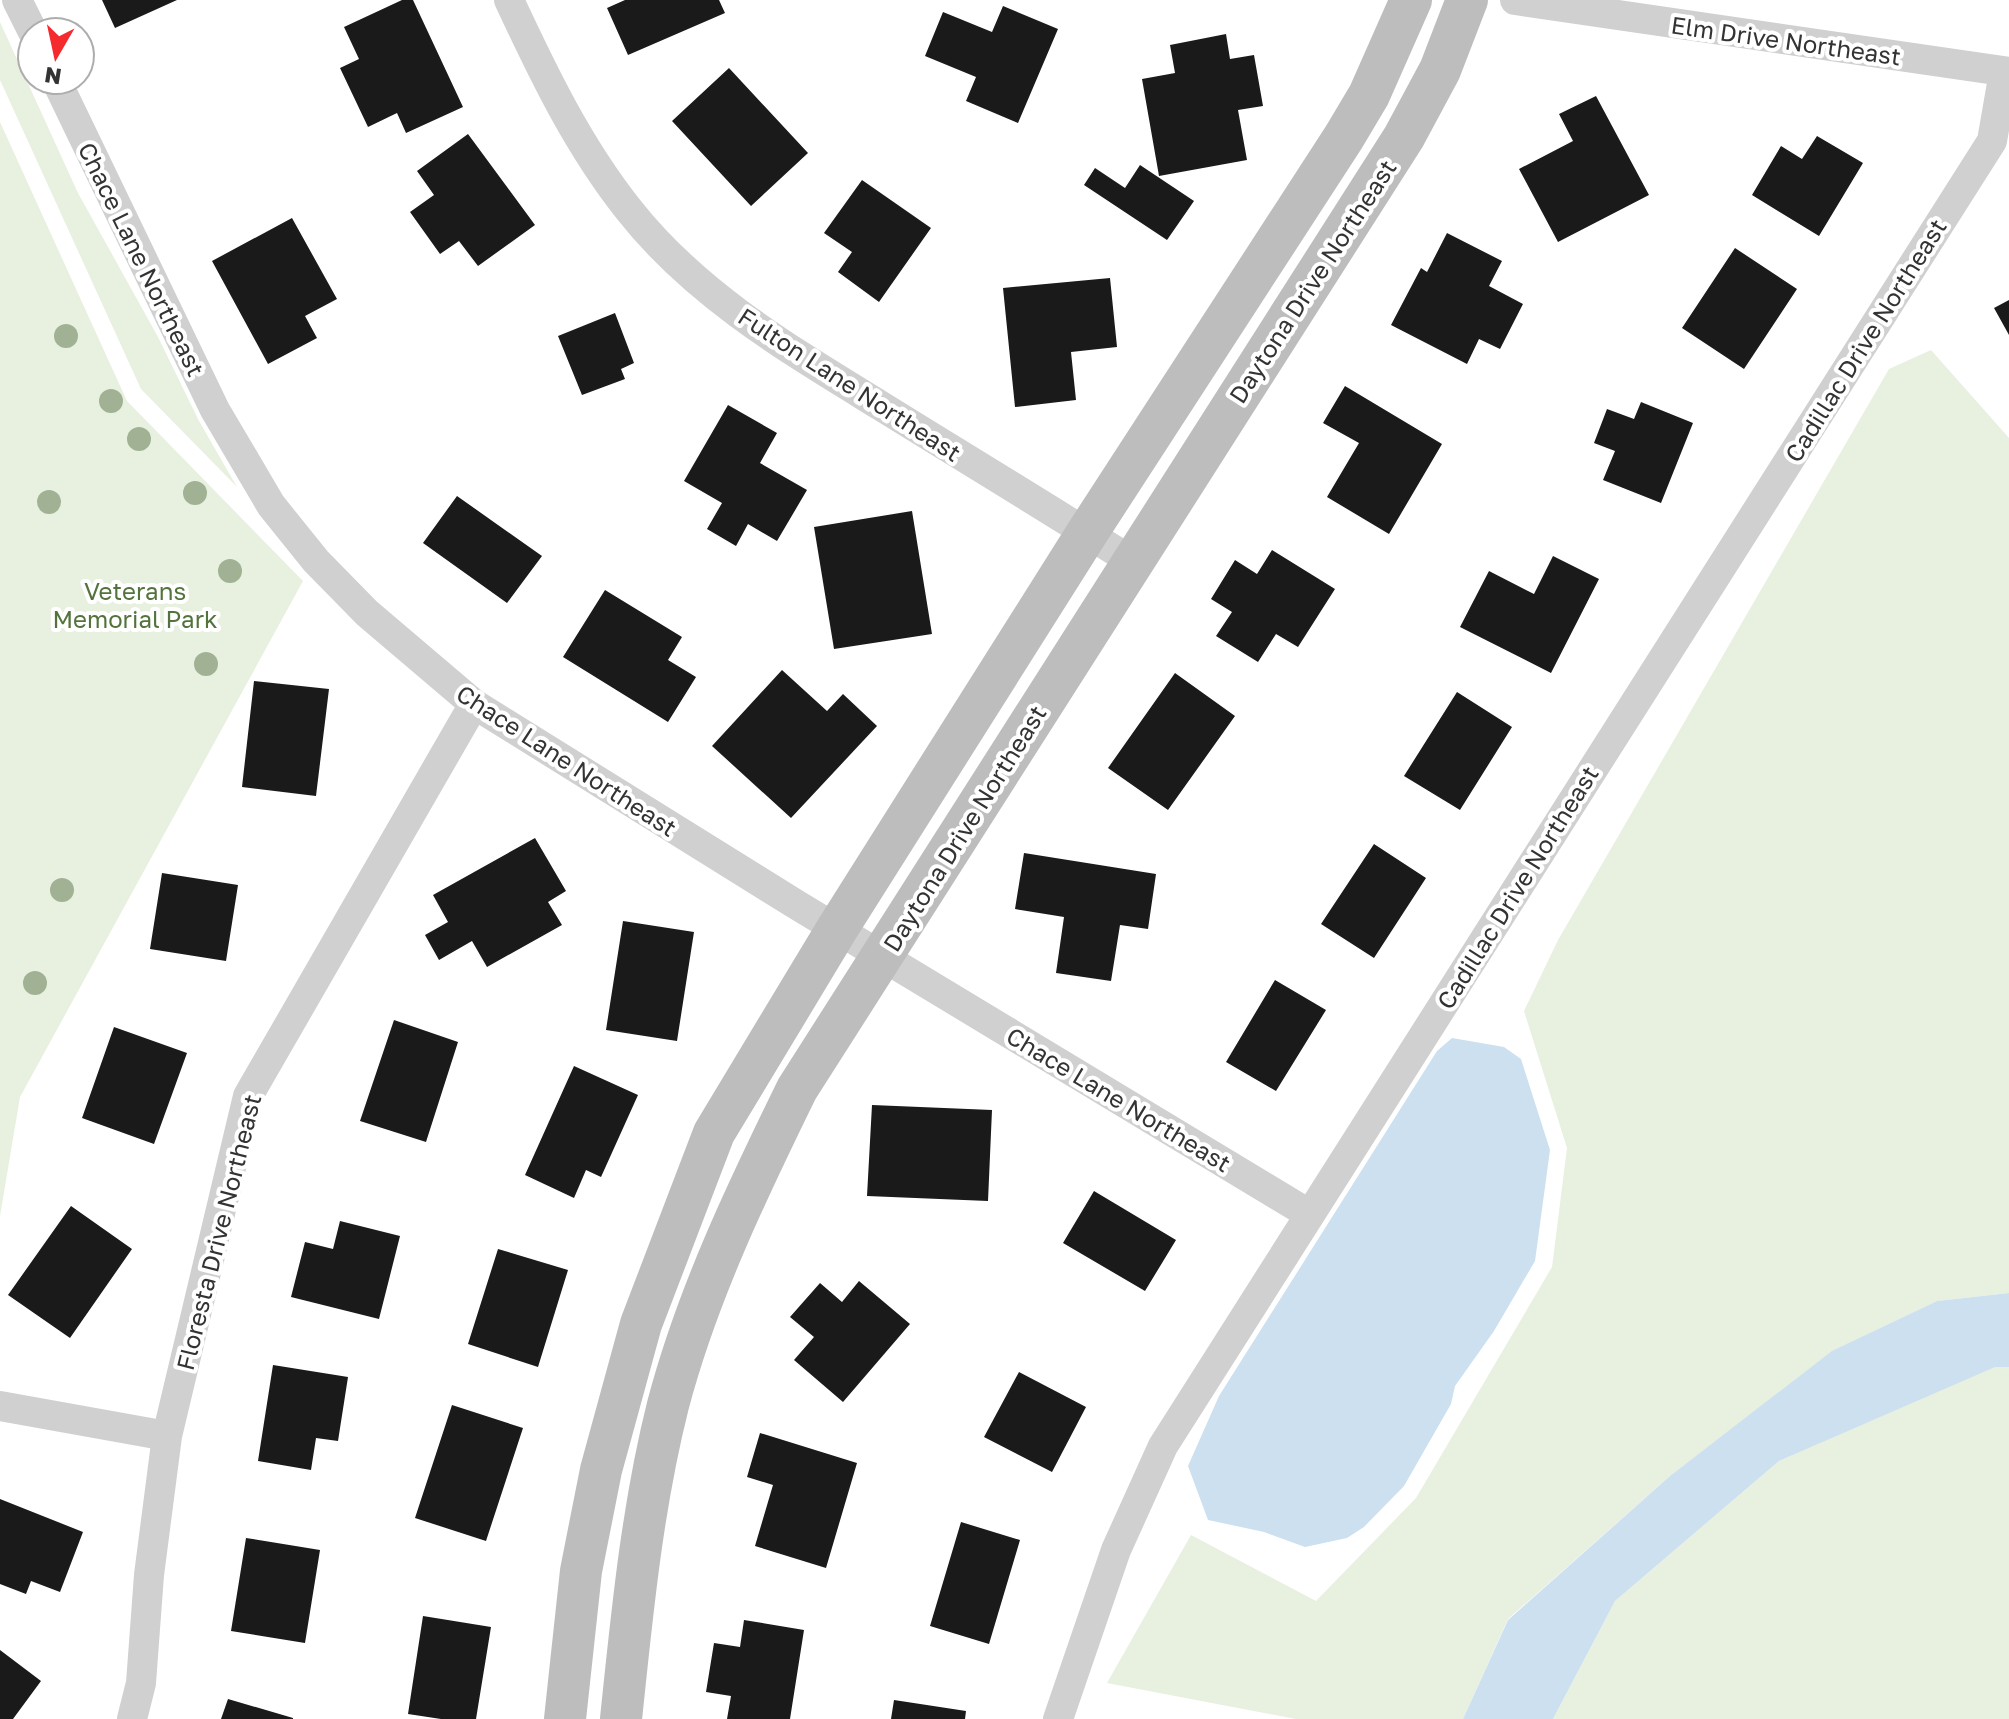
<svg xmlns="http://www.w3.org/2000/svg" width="2009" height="1719" viewBox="0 0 2009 1719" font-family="'Golos Text',sans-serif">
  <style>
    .green { fill: #e8f0e0 }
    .water { fill: #cce0f0 }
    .building { fill: #1a1a1a }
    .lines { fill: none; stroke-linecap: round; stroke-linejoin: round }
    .street { stroke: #d0d0d0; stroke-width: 30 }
    .secondary { stroke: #bdbdbd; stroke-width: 42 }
    .tree { fill: #a0b293 }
    .labels { text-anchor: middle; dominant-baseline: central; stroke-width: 8; stroke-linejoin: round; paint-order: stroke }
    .street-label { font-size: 24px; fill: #333; stroke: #fff }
    .park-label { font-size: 24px; fill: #52733b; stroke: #fff }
  </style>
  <rect width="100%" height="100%" fill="#fff"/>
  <path class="green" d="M0 22 78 193 158 337 199 421 237 487 141 389 0 80Z
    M0 122 127 401 303 581 20 1097 0 1216Z
    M1931 350 2009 438V1293L1937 1301 1833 1351 1670 1476 1508 1619 1463 1719H1296L1107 1683 1191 1535 1316 1601 1416 1498 1552 1267 1567 1148 1524 1011 1558 940 1889 369Z
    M1995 1366 2009 1367V1719H1553L1615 1601 1779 1461Z"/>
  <path class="water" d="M1452 1038 1504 1047 1521 1059 1550 1150 1535 1261 1494 1331 1455 1386 1451 1404 1404 1486 1364 1527 1347 1538 1305 1547 1264 1532 1208 1520 1188 1466 1219 1396 1437 1051Z
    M2009 1293V1367H1995L1779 1461 1615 1601 1553 1719H1463L1508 1620 1670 1476 1832 1351 1937 1301Z"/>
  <path class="building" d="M102 0H177L115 28Z
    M402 0H413L463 107 406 133 397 113 368 127 340 68 359 59 344 27Z
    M625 0H719L725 13 628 55 607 8Z
    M1003 6 1058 29 1018 123 966 101 976 77 925 56 943 12 992 32Z
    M1226 34 1230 59 1254 55 1263 106 1238 110 1247 160 1159 176 1142 79 1175 73 1170 45Z
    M729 68 808 153 751 206 672 121Z
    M1596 96 1649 195 1558 242 1519 169 1573 141 1559 114Z
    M468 134 535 225 478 266 459 241 440 254 410 212 434 195 417 171Z
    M1817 136 1863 163 1819 236 1752 195 1781 146 1802 159Z
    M1140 165 1194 201 1167 240 1084 185 1095 168 1125 188Z
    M862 180 931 228 879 302 838 272 852 252 824 233Z
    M292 218 337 299 305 316 317 338 268 364 212 261Z
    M1447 233 1502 261 1489 286 1523 304 1500 349 1479 339 1467 364 1391 325 1421 268 1427 272Z
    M1735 248 1797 289 1744 369 1682 328Z
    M1110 278 1117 347 1071 352 1076 400 1015 407 1003 288Z
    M2009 300V335L1994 308Z
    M615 313 634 363 621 369 625 379 582 395 558 336Z
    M1345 386 1442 444 1389 534 1327 497 1359 443 1323 423Z
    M1641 402 1693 423 1661 503 1603 480 1615 451 1594 443 1607 409 1634 419Z
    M728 405 777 433 760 463 807 490 777 541 748 524 736 546 707 529 722 503 684 481Z
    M457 496 542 556 507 603 423 543Z
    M912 511 932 634 834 649 814 527Z
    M1272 550 1335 589 1298 647 1276 634 1258 662 1216 636 1232 612 1211 599 1235 560 1257 574Z
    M1553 556 1599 579 1551 673 1460 627 1489 571 1534 594Z
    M605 590 682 637 668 660 696 677 668 722 563 657Z
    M782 670 827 711 843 694 877 726 791 818 712 746Z
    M1175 673 1235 716 1168 810 1108 768Z
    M254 681 329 689 316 796 242 787Z
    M1457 692 1512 727 1460 810 1404 776Z
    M535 838 566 891 548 902 562 925 487 967 472 941 439 960 425 935 448 922 433 895Z
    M1374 844 1426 878 1374 958 1321 924Z
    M1024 853 1156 874 1148 929 1120 925 1111 981 1056 973 1064 917 1015 909Z
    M162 873 238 885 226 961 150 949Z
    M623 921 694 932 677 1041 606 1030Z
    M1275 980 1326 1010 1276 1091 1226 1062Z
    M394 1020 458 1042 426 1142 360 1121Z
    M114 1027 187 1053 154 1144 82 1118Z
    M574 1066 638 1095 601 1177 586 1170 574 1198 525 1175Z
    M872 1105 992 1110 988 1201 867 1196Z
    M1094 1191 1176 1240 1145 1291 1063 1243Z
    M71 1206 132 1249 70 1338 8 1295Z
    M340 1221 400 1236 379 1319 291 1297 305 1242 333 1249Z
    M498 1249 568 1270 538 1367 468 1344Z
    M859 1281 910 1324 843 1402 794 1360 814 1337 790 1317 820 1283 842 1302Z
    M273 1365 348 1377 338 1441 316 1438 311 1470 258 1461Z
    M1019 1372 1086 1407 1052 1472 984 1437Z
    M452 1405 523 1428 486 1541 415 1518Z
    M760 1433 857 1463 826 1568 755 1546 773 1485 747 1477Z
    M0 1499 83 1532 60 1592 31 1581 26 1594 0 1584Z
    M961 1522 1020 1540 989 1644 930 1626Z
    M246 1538 320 1550 305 1643 231 1631Z
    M423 1616 491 1627 476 1719H441L408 1714Z
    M744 1620 804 1630 790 1719H727L731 1696 706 1692 714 1643 740 1647Z
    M0 1650 41 1681 13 1719H0Z
    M228 1699 293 1718V1719H221Z
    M894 1700 966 1711 965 1719H891Z"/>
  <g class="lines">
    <path class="street" d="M17 0 33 32
      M509 0C543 73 578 146 629 210 696 295 790 350 881 406 965 458 1049 509 1133 562
      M1515 0 2009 72
      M56 80 215 410 271 505 316 561 367 613 474 704 797 905 1309 1214
      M0 1406 167 1436
      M132 1719 141 1683 149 1575 167 1436 248 1096 474 704
      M1058 1719 1116 1550 1163 1446 1992 141 2004 72"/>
    <path class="secondary" d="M565 1719 581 1571 601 1470 641 1324 714 1133 837 929 1087 533 1344 137 1369 95 1411 0
      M621 1719C632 1614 642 1508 668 1405 697 1295 747 1191 797 1089L1404 137 1440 70 1467 0"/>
  </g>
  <g class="tree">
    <circle cx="66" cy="336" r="12"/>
    <circle cx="111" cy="401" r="12"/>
    <circle cx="139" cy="439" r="12"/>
    <circle cx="195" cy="493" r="12"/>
    <circle cx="49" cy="502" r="12"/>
    <circle cx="230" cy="571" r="12"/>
    <circle cx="206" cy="664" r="12"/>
    <circle cx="62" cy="890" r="12"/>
    <circle cx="35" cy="983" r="12"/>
  </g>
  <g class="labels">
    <g class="street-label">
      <text transform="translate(1786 40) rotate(8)">Elm Drive Northeast</text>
      <text transform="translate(142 259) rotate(64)">Chace Lane Northeast</text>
      <text transform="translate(1312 281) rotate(-57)">Daytona Drive Northeast</text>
      <text transform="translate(1865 340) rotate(-58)">Cadillac Drive Northeast</text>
      <text transform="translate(850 384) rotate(33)">Fulton Lane Northeast</text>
      <text transform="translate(567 760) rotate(33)">Chace Lane Northeast</text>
      <text transform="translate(964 828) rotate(-58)">Daytona Drive Northeast</text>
      <text transform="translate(1517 887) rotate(-58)">Cadillac Drive Northeast</text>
      <text transform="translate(1119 1099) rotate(31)">Chace Lane Northeast</text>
      <text transform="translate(218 1232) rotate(-76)">Floresta Drive Northeast</text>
    </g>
    <g class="park-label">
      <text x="135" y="590">Veterans<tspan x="135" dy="28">Memorial Park</tspan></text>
    </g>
  </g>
  <g transform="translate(56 56) rotate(189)"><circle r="38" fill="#ffffff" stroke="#adadad" stroke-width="2"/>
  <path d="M0-6L14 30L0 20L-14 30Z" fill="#f42a2e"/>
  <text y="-12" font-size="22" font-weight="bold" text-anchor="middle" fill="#333333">N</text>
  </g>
</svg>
